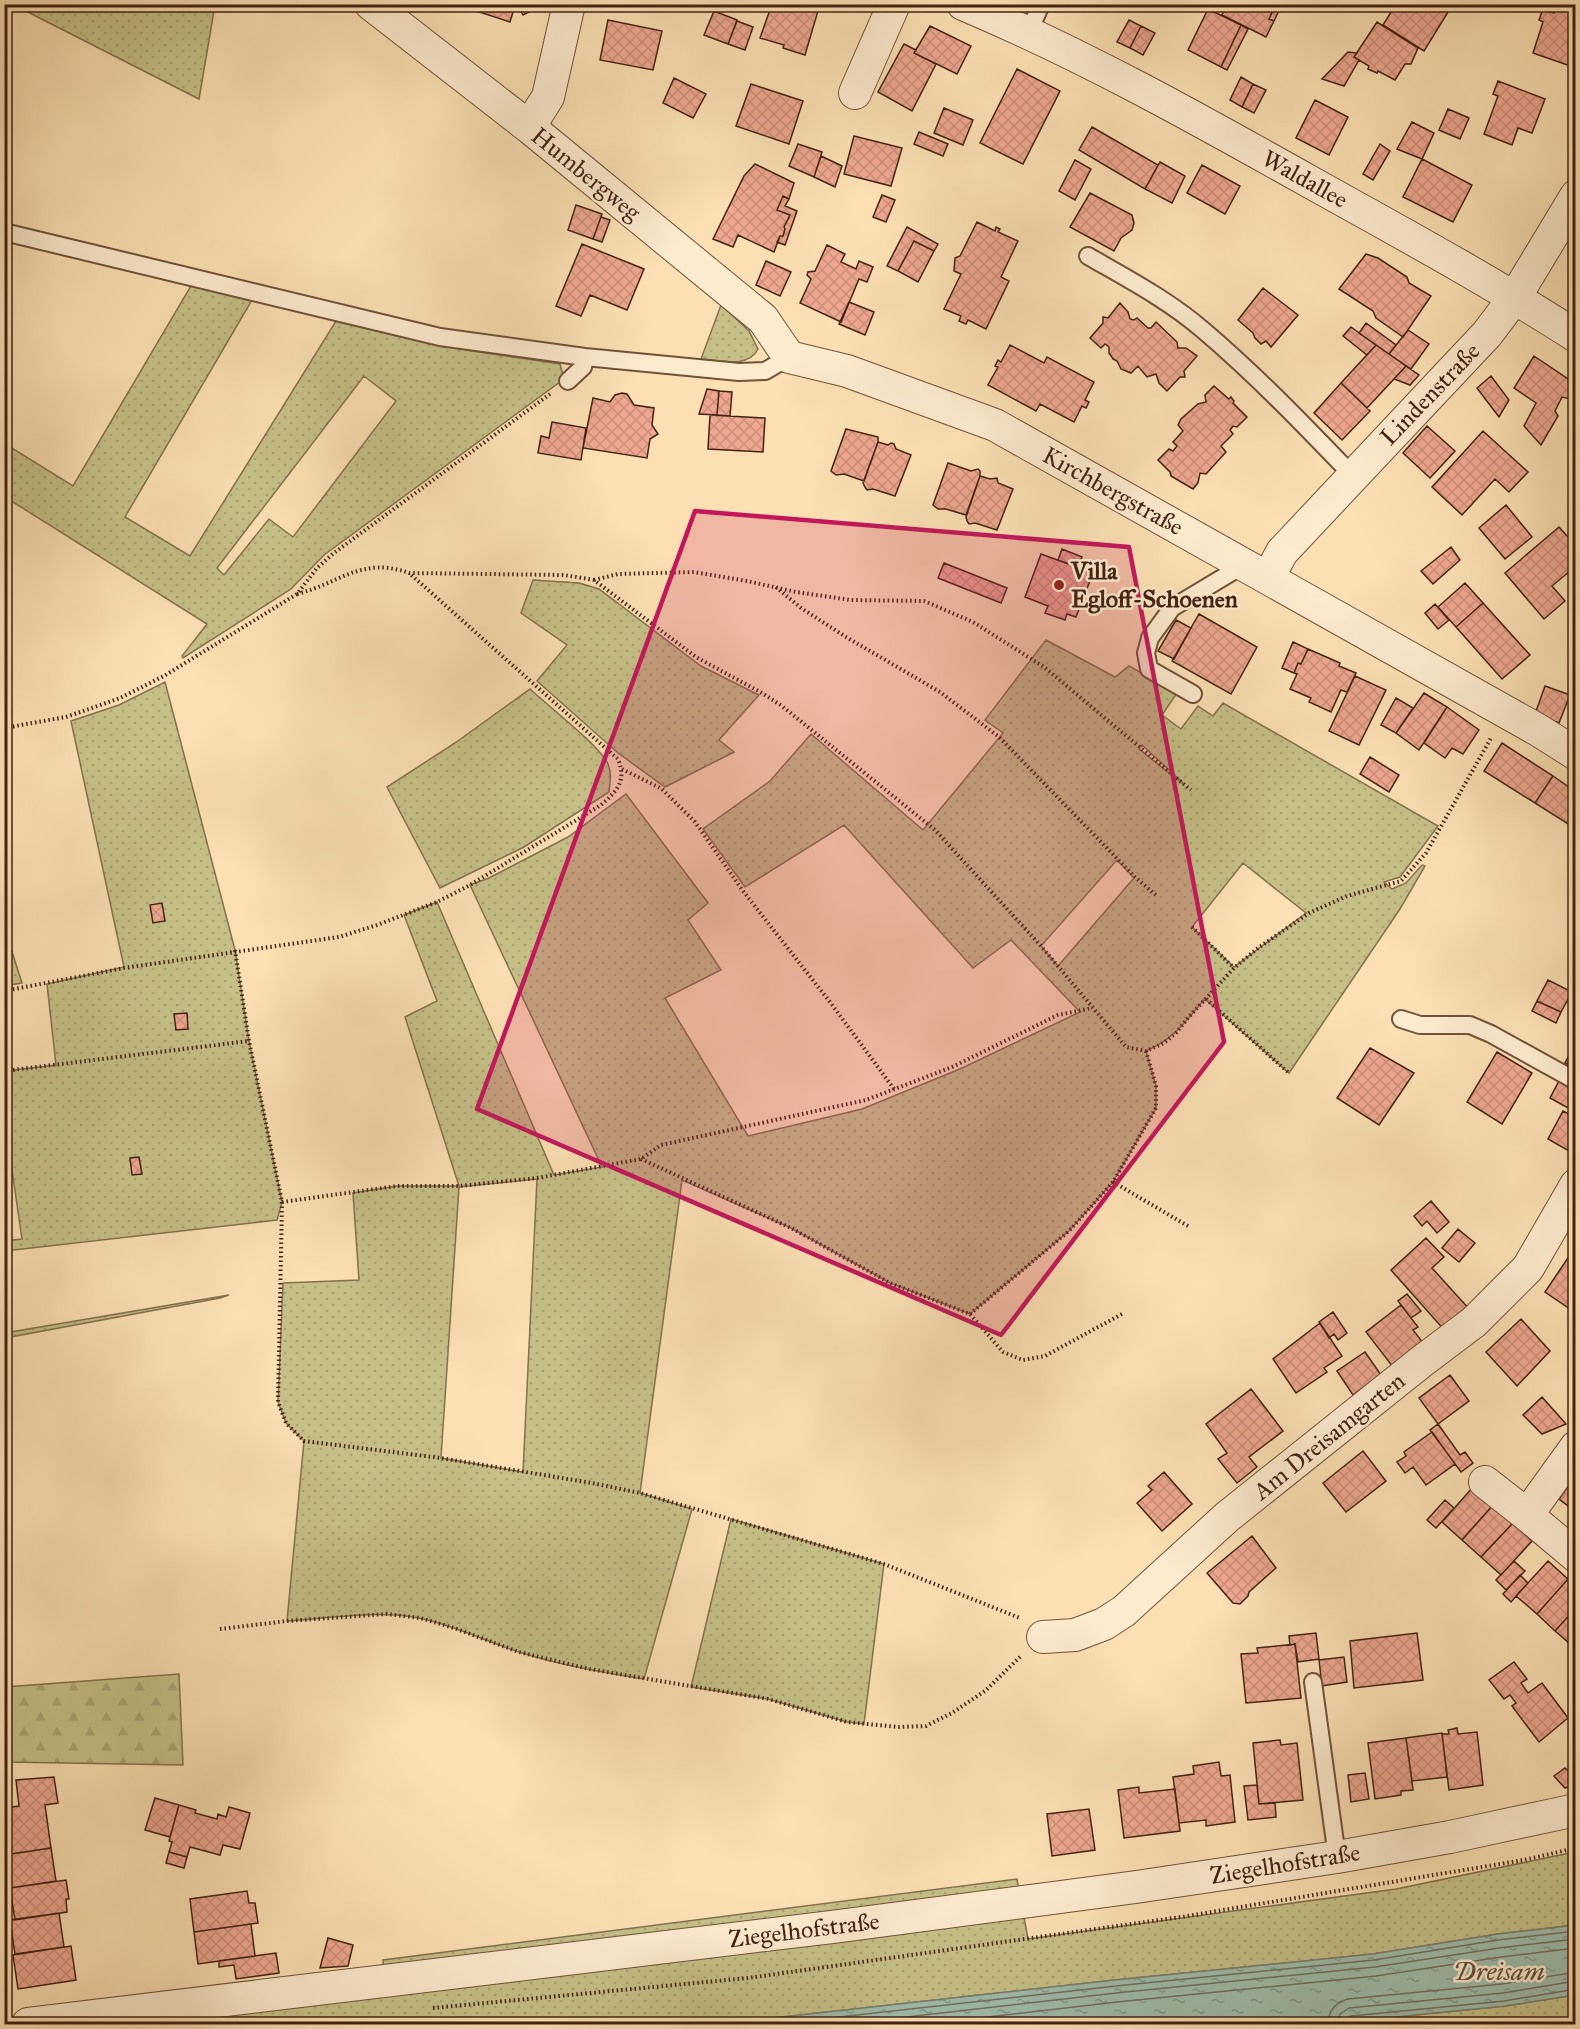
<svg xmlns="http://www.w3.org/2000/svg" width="1580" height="2029" viewBox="0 0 1580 2029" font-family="'IM FELL Great Primer',serif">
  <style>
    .green { fill: url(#green-dots); stroke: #84714d; stroke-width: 1.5; fill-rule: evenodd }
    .forest { fill: url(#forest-firs); stroke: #84714d; stroke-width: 1.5 }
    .water { fill: url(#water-ripples); stroke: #7a7f6f; stroke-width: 1.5 }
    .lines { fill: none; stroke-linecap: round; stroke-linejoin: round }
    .shore { stroke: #717060; stroke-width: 1.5 }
    .building { fill: url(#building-cross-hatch); stroke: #432212; stroke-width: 1.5 }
    .service-casing { stroke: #71523a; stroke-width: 20 }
    .minor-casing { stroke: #71523a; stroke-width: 34 }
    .path { stroke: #432212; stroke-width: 4; stroke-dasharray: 1.5 3; stroke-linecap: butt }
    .service { stroke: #fdebce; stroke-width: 16 }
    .minor { stroke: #fdebce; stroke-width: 32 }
    .marked { fill: #c2185b; fill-opacity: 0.2; stroke: #c2185b; stroke-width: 4.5; stroke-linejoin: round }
    .poi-dot { fill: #8f2418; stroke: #fdebce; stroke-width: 2 }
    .labels { text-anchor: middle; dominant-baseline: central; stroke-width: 5; stroke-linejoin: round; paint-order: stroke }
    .street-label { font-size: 24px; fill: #432212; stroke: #fdebce }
    .poi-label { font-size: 24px; font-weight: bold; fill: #432212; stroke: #fdebce; text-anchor: start }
    .water-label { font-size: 26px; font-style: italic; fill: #5f5040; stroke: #fdebce }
  </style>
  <defs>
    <pattern id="green-dots" width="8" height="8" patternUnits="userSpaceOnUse" patternTransform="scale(1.5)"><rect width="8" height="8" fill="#c6c088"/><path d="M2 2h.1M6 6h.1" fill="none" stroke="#aba574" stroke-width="1.8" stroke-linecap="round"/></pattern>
    <pattern id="forest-firs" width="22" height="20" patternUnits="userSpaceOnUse" patternTransform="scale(1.5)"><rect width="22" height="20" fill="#c6c088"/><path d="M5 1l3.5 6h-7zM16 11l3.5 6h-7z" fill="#aba574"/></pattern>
    <pattern id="water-ripples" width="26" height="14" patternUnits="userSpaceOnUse" patternTransform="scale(1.5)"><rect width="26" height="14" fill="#9fbdad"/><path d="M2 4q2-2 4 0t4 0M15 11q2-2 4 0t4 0" fill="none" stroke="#83998b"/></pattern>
    <pattern id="building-cross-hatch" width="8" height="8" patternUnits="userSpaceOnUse" patternTransform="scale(1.5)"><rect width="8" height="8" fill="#eea790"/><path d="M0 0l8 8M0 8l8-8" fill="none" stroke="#cd8f7b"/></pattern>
  </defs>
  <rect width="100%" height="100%" fill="#fce0b4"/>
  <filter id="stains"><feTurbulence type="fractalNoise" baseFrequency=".00333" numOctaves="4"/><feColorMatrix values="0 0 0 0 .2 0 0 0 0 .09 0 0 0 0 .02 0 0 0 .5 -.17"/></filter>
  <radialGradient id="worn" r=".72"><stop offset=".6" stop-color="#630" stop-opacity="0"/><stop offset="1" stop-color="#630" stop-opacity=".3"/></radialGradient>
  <path class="green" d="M14 5H215L199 99Z
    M192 284 252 300 125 517 190 556 336 321 440 346 560 364 564 379 324 555 291 589 183 658 182 656 207 624 5 497 4 443 73 486ZM364 376 396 401 293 537 269 519 224 575 217 568Z
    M721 305 749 331 758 349C748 369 720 360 701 359Z
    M533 580 579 583 599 589 701 666 759 695 719 740 734 752 665 787 618 753 537 681 567 645 521 613Z
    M1046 640 1115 677 1129 666 1177 693 1162 715 1181 729 1198 706 1213 716 1223 703 1438 826 1400 877 1384 882 1392 889 1406 883 1422 865 1425 866 1400 909 1289 1073 1205 999C1184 1022 1176 1038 1146 1051L1156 1086V1108L1113 1182 1069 1231 970 1314 890 1283 791 1228 682 1180 640 1493 692 1509 644 1679C602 1672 559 1665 519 1652 485 1641 454 1625 419 1618 376 1610 330 1618 287 1621L304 1441 286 1423 278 1402 283 1283 359 1280 353 1193 397 1186H459L405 1017 437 1001 404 915 437 902 554 1175 602 1167 470 885 489 878 568 837 626 794 708 903 688 920 721 970 665 998 748 1136 862 1109 960 1069 1080 1012 1011 940 973 968 844 825 745 887 703 829 770 781 811 734 923 830 1003 733 985 720ZM1142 745 1183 783V784L1139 749ZM1117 860 1134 878 1058 966 1041 946ZM1243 863 1306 913 1234 967 1192 927ZM537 1179 523 1472 441 1458 459 1187Z
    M165 682 235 950 249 1041 282 1202 277 1220 5 1251 4 1241 22 1239 5 1122V1071L56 1065 47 984 124 967 71 721 119 705Z
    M530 689C547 705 600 746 608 764 612 773 610 783 609 792L524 847 440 888 387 787 455 743Z
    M4 927 22 983 5 986H4Z
    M229 1295 220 1298 5 1338V1333Z
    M731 1519 884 1564 864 1724 847 1722 768 1699 691 1687Z
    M1575 1852V1925L1498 1934 1373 1954 1115 1980 720 2024H142L385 1992 383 1960 1017 1879 1028 1939 1396 1889Z
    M1575 1995V2024H1325L1505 2006Z"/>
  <path class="forest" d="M179 1674 183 1765 5 1762V1687Z"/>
  <path class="water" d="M1575 1925V1995L1505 2006 1325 2024H720L1115 1980 1373 1954 1498 1934Z"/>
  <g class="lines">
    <path class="shore" d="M776 2024 1116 1986 1374 1960 1498 1940 1576 1931
      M845 2024 1116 1993 1375 1967 1499 1948 1576 1939
      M927 2024 1117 2002 1376 1976 1501 1957 1576 1948
      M1328 2024C1328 2011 1335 2003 1348 1999L1502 1984 1576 1972
      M1337 2024 1340 2014 1349 2008 1503 1993 1576 1981
      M1345 2024 1346 2019 1351 2016 1504 2001 1576 1989"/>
  </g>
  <path class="building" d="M455 4H535L533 10 523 15 519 7 515 5 510 22Z
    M772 4H820L805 55 783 48 784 45 760 38Z
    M1227 4H1276L1269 19 1274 21 1266 37 1222 15Z
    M1276 4H1282L1274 21 1269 19Z
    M1396 4H1453L1424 51 1383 25Z
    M1557 4H1565L1576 8V68L1533 53 1543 22 1539 20 1543 9 1554 13Z
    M1208 9 1241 25 1221 67 1188 50Z
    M714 11 737 20 728 44 704 35Z
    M608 20 662 31 653 70 600 60Z
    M1129 20 1141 26 1130 48 1117 42Z
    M737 21 753 27 745 50 728 44Z
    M1377 22 1418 48 1411 64H1405L1395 80 1378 71 1377 73 1368 69 1369 66 1354 57Z
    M1241 25 1248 29 1227 70 1221 67Z
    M930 26 971 46 957 74 914 53Z
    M1141 26 1155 33 1143 55 1130 48Z
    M904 44 916 50 914 53 936 64 912 111 878 92Z
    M1348 52 1357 53 1354 57 1359 60 1344 86 1322 79Z
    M1017 69 1060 91 1023 164 980 143Z
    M1241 77 1253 84 1242 107 1230 100Z
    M674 78 706 94 693 118 663 103Z
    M1498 81 1545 99 1532 133 1518 128 1512 145 1484 134 1498 96 1493 94Z
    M751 84 803 101 789 144 736 126Z
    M1253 84 1266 90 1254 113 1242 107Z
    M1315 100 1348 117 1329 155 1296 138Z
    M944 108 973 120 963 145 934 133Z
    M1448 109 1469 118 1460 139 1439 130Z
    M1412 122 1434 133 1422 159 1397 149Z
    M1092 127 1158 165 1145 189 1079 150Z
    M919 132 948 144 943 156 914 144Z
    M854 136 902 148 891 186 844 174Z
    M798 144 822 152 814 177 789 166Z
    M1380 144 1390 151 1373 180 1363 174Z
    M821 156 842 166 835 187 814 177Z
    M1422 159 1472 185 1453 222 1403 197Z
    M1075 160 1091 169 1075 200 1059 191Z
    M1160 162 1185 176 1172 203 1145 189Z
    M755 164 794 183 789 199 783 196 777 210 790 215 784 227 785 229 783 236H780L774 252 738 235 733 247 713 239 744 176Z
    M1202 165 1240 186 1225 214 1187 193Z
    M1090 193 1132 215 1134 223 1132 230 1121 238 1114 251 1070 227Z
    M882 195 895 200 886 222 873 217Z
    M783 196 789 199 785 206 797 211 785 245 777 242 780 236H783L785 229 784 227 790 215 777 210Z
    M576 205 602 214 593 239 568 230Z
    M601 217 610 220 602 242 593 239Z
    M977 222 995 231 996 227 1000 229 998 232 1018 241 1001 277 1009 281 986 329 968 320 966 324 959 321 961 316 944 309 961 274 954 271 955 258 960 256Z
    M907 227 938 244 934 251 914 241 898 271 887 266Z
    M914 241 934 251 918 282 898 271Z
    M582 244 644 269 627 310 590 295 581 316 556 306Z
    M827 245 845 254 841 262 856 269 859 261 873 267 867 282 859 279 841 322 800 303 811 279 807 275 808 272 815 271Z
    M1366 254 1378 258 1407 277 1409 283 1431 296 1403 337 1376 318 1373 311 1339 289Z
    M766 261 791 272 780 296 756 285Z
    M1263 288 1298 315 1271 347 1266 341 1261 344 1255 338 1253 333 1238 320Z
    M849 302 874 312 865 335 839 324Z
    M1120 303 1128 312 1130 319 1134 320 1137 318 1148 328H1151L1156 322 1177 342 1178 348H1186L1197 356 1184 371 1185 377H1180L1167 391 1159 383 1156 374 1147 377 1138 366 1131 373 1121 369 1117 361 1113 359 1109 353V347L1105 344 1101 348 1090 338 1103 323V317L1108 318Z
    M1366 323 1396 345 1389 354 1359 333Z
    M1351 327 1376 345 1367 355 1343 336Z
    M1408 330 1429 344 1411 369 1389 354Z
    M1010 345 1044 363 1047 357 1094 382 1085 400 1089 402 1086 408 1082 406 1074 422 1040 404 1036 411 988 385 998 367 995 366 998 360 1001 362Z
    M1376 345 1406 366 1367 408 1341 383Z
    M1534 356 1571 381V384L1576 387 1570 399 1562 397 1555 411 1558 416 1541 445 1524 426 1536 403 1514 388Z
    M1406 366 1419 375 1410 385 1394 379Z
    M1491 376 1509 400 1499 417 1477 388Z
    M1341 383 1370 411 1342 440 1314 413Z
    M1214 386 1229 399 1231 397 1234 401 1233 403 1247 417 1237 427 1233 426 1230 430 1233 434 1221 446 1226 452 1206 474 1200 473 1198 483 1193 489 1171 476 1170 472 1158 460 1169 449 1173 451 1177 446 1173 442 1183 431 1178 425 1181 419 1198 404 1206 402 1205 395Z
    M707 389 719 391 717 415 699 414Z
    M719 391 732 392 730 416 717 415Z
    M622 393 627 394 634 405 654 408 652 425 658 434 650 439 647 458 583 448 593 398 610 402 615 395Z
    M710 415 765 418 763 452 708 449Z
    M552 422 586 428 581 460 538 453 541 436 549 438Z
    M1427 426 1455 451 1430 478 1403 453Z
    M846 429 878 437V442L864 481 844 474 836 475 831 471Z
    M1483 431 1528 472 1509 492 1495 479 1462 515 1432 487Z
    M878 442 888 445 891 443 894 444 896 449 911 455 895 496 873 489 867 490 865 487 863 483Z
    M948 463 971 471 978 469 980 471V476L966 515 946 509H938L933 505Z
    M980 476 990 479 997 478 998 483 1013 489 997 530 975 523 969 524 967 521 966 517Z
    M1506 505 1532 537 1505 559 1479 528Z
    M1559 527 1576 546V566L1552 586 1565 601 1544 619 1505 573Z
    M1451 547 1460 560 1433 584 1421 571Z
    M1062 549 1082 557 1078 567 1058 560Z
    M1041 554 1093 573 1076 617 1067 614 1065 620 1045 613 1048 606 1025 597Z
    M944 563 1007 588 1001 603 938 578Z
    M1465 583 1483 603 1456 627 1438 607Z
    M1483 603 1530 655 1502 679 1456 627Z
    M1435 604 1449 620 1438 629 1425 613Z
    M1199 614 1257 647 1231 694 1172 661Z
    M1176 620 1191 628 1174 659 1158 651Z
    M1293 642 1308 649 1301 664 1298 663 1294 673 1282 668Z
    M1308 649 1340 663 1339 666 1356 673 1347 692 1341 690 1331 712 1309 702 1311 698 1290 689 1297 674 1294 673 1298 663 1301 664Z
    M1355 676 1386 690 1359 745 1329 731Z
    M1545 686 1570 695 1559 723 1535 714Z
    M1424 693 1447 707 1419 750 1396 733Z
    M1396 698 1413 708 1396 733 1381 725Z
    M1447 707 1479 730 1463 754 1452 748 1445 758 1424 743Z
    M1502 743 1553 776 1535 803 1484 771Z
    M1370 757 1399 775 1389 792 1360 774Z
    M1553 776 1576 792V829L1535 803Z
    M162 903 165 921 153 923 150 905Z
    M1548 980 1572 992 1561 1012 1537 1001Z
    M1537 1001 1561 1012 1556 1023 1532 1011Z
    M187 1013 188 1029 176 1030 174 1014Z
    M1576 1042V1069L1565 1063Z
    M1370 1048 1414 1073 1379 1125 1337 1098Z
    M1497 1052 1532 1073 1502 1124 1467 1102Z
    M1559 1081 1576 1090V1094L1568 1108 1550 1098Z
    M1563 1111 1576 1118V1155L1548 1139Z
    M139 1157 142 1174 132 1175 130 1158Z
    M1431 1201 1449 1222 1437 1233 1427 1221 1422 1226 1414 1216Z
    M1458 1229 1475 1243 1459 1262 1442 1248Z
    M1426 1238 1444 1257 1432 1268 1470 1310 1446 1332 1391 1270Z
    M1576 1246V1313L1545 1292Z
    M1407 1294 1421 1311 1411 1318 1398 1301Z
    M1401 1305 1418 1327 1413 1330 1424 1344 1393 1367 1366 1332Z
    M1333 1312 1347 1333 1338 1340 1334 1334 1329 1338 1319 1322Z
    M1521 1319 1550 1351 1517 1386 1486 1352Z
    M1320 1323 1342 1356 1324 1368 1327 1372 1296 1393 1273 1359Z
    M1365 1352 1381 1375 1353 1395 1337 1371Z
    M1450 1375 1469 1401 1438 1424 1419 1398Z
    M1251 1389 1283 1431 1249 1457 1257 1467 1237 1483 1218 1459 1227 1453 1206 1424Z
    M1542 1397 1566 1424 1542 1434 1523 1415Z
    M1438 1424 1460 1455 1465 1452 1473 1463 1461 1472 1430 1430Z
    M1432 1432 1455 1464 1426 1485 1413 1467 1405 1473 1397 1462 1406 1456 1404 1452Z
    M1363 1451 1386 1481 1346 1512 1323 1483Z
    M1164 1472 1192 1504 1162 1531 1137 1503 1152 1490 1148 1486Z
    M1574 1478 1576 1479V1512L1559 1499Z
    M1473 1487 1493 1505 1462 1540 1442 1522Z
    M1445 1500 1454 1508 1436 1528 1427 1520Z
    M1493 1505 1513 1523 1481 1557 1462 1540Z
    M1513 1523 1532 1541 1501 1575 1481 1557Z
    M1252 1536 1276 1568 1249 1592 1248 1596 1240 1604 1233 1603 1207 1573Z
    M1514 1561 1525 1571 1506 1590 1496 1580Z
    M1548 1561 1568 1579 1537 1614 1516 1596Z
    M1520 1575 1528 1583 1511 1602 1503 1594Z
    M1568 1579 1576 1586V1608L1555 1631 1537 1614Z
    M1576 1608V1649L1555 1631Z
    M1316 1633 1319 1659 1298 1662 1295 1644 1290 1645 1289 1636Z
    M1417 1633 1423 1680 1354 1688 1350 1641Z
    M1295 1644 1301 1698 1246 1703 1241 1654 1258 1653 1257 1648Z
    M1344 1657 1347 1682 1322 1686 1319 1660Z
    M1514 1662 1527 1679 1521 1683 1528 1693 1542 1683 1568 1718 1539 1742 1512 1706 1516 1703 1510 1695 1504 1699 1489 1680Z
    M1457 1728 1458 1734 1477 1732 1483 1785 1449 1790 1442 1734H1449L1448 1730Z
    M1442 1733 1447 1777 1412 1781 1406 1738Z
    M1406 1738 1413 1790 1401 1791V1795L1375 1799 1368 1743Z
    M1280 1740 1281 1745 1297 1743 1303 1800 1259 1804 1253 1743Z
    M1219 1762 1221 1776 1230 1775 1235 1822 1206 1826V1820L1179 1823 1173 1777 1194 1774 1193 1766Z
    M1565 1768 1576 1777V1784L1565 1788 1554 1776Z
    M1365 1773 1369 1799 1351 1802 1348 1775Z
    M54 1777 58 1803 45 1805 51 1848 4 1855V1808L19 1806 16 1780Z
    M1257 1785 1259 1804 1275 1803 1276 1817 1248 1820 1244 1786Z
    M1139 1787V1793L1175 1789 1180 1831 1124 1838 1118 1790Z
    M155 1798 179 1805 170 1837 145 1830Z
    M179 1805 196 1810 195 1813 217 1819 218 1814 226 1817 229 1807 250 1813 240 1849 223 1845 220 1855 190 1847 187 1857 169 1852 172 1842 169 1841Z
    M1089 1809 1095 1850 1052 1856 1047 1814Z
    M51 1848 56 1881 10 1888 5 1855Z
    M169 1852 187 1857 184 1868 166 1863Z
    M66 1880 69 1899H66L67 1912 15 1920 10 1888Z
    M247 1891 249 1903H255L258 1923 194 1932 190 1899Z
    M59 1913 64 1947 15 1954 10 1920Z
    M251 1924 255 1956 198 1964 194 1932Z
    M328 1938 353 1945 348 1966 320 1968Z
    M71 1946 76 1980 18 1989 13 1955Z
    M276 1953 279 1973 236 1979 234 1965 219 1967V1961Z"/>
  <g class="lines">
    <g class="service-casing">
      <path id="service" d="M1029 32 1041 4
        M4 232 440 337 585 357 739 372 765 371 789 357
        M1088 256C1128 279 1168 300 1203 330 1256 375 1305 426 1353 476
        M568 381 583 367 585 357
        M1193 694 1149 669 1146 653 1150 638 1172 608 1232 572 1238 561
        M1401 1019 1420 1025H1470L1491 1034 1576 1081
        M1313 1682 1337 1857"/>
    </g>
    <g class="minor-casing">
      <path id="minor" d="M371 4 529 127 763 319 789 357 847 371 995 425 1538 730 1576 754
        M963 4C1084 55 1198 119 1312 183 1400 232 1490 281 1576 336
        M855 93 894 4
        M529 127 548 97 569 4
        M1268 578 1282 552 1487 334 1515 297 1576 196
        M1576 1447 1527 1515 1576 1556
        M1485 1482 1527 1515
        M1043 1637 1075 1635 1104 1624 1124 1611 1227 1517 1421 1362 1474 1322 1528 1268 1576 1185
        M28 2024 832 1927 1136 1887 1337 1857 1450 1837 1576 1810"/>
    </g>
    <path class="path" d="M594 580 618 574 694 572 747 581 796 592 851 600 924 601 973 622 1044 667 1191 790
      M776 587 801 608 846 637 940 692 999 737 1135 877 1158 897
      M297 594C340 583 362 556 409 573L564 575 594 580 696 657 762 693 782 706 935 830 1041 946 1126 1047 1146 1051 1164 1043 1176 1033 1188 1018 1234 968 1258 948 1309 913 1347 896 1401 881 1426 853 1491 738
      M4 728 66 717 120 698 164 676 297 594 317 568 334 553 550 394
      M622 769 662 789 695 822 743 891 830 1002 894 1089
      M1192 927 1234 968
      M235 950 249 1041 282 1202 278 1402 286 1423 304 1441 441 1458 592 1483 640 1493 884 1564 1020 1618
      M4 991 124 968 339 937 377 925 437 902 470 885 601 805C617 791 627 781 618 759L409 573
      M1206 999 1289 1073
      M4 1071 249 1041
      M641 1159 791 1228 890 1283 970 1314 1003 1352 1023 1360 1045 1356 1122 1314
      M1113 1182 1188 1226
      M282 1202 397 1186H459L537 1178 641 1159 661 1145 866 1100 952 1067 1058 1015 1092 1008
      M970 1314 1069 1231 1113 1182 1156 1108V1086L1146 1051
      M220 1629 287 1621 387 1614 420 1618 454 1628 519 1652 589 1669 768 1699 847 1722 898 1727 926 1726 952 1713 985 1691 1021 1656
      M433 2008 748 1978 1181 1917 1524 1860 1576 1848"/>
    <use href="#service" class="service"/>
    <use href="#minor" class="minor"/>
  </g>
  <path class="marked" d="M695 511 1129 547 1224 1042 1001 1335 477 1109Z"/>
  <circle class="poi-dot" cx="1059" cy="585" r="6"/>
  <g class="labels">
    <g class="street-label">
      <text transform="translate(586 174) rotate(39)">Humbergweg</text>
      <text transform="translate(1305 179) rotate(29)">Waldallee</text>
      <text transform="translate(1430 394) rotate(-46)">Lindenstraße</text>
      <text transform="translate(1113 491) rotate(29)">Kirchbergstraße</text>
      <text transform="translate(1329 1436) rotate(-39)">Am Dreisamgarten</text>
      <text transform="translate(1285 1864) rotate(-9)">Ziegelhofstraße</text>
      <text transform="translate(804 1930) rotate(-7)">Ziegelhofstraße</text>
    </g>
    <g class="poi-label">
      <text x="1071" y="571">Villa<tspan x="1071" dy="28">Egloff-Schoenen</tspan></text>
    </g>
    <g class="water-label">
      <text x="1499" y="1971">Dreisam</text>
    </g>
  </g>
  <rect width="1580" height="2029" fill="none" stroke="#fce0b4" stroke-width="24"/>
  <rect x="6" y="6" width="1568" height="2017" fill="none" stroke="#432212" stroke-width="3"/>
  <rect x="12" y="12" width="1556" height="2005" fill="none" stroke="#432212" stroke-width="1.5"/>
  <rect width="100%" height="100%" filter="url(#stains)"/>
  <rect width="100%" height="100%" fill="url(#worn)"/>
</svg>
